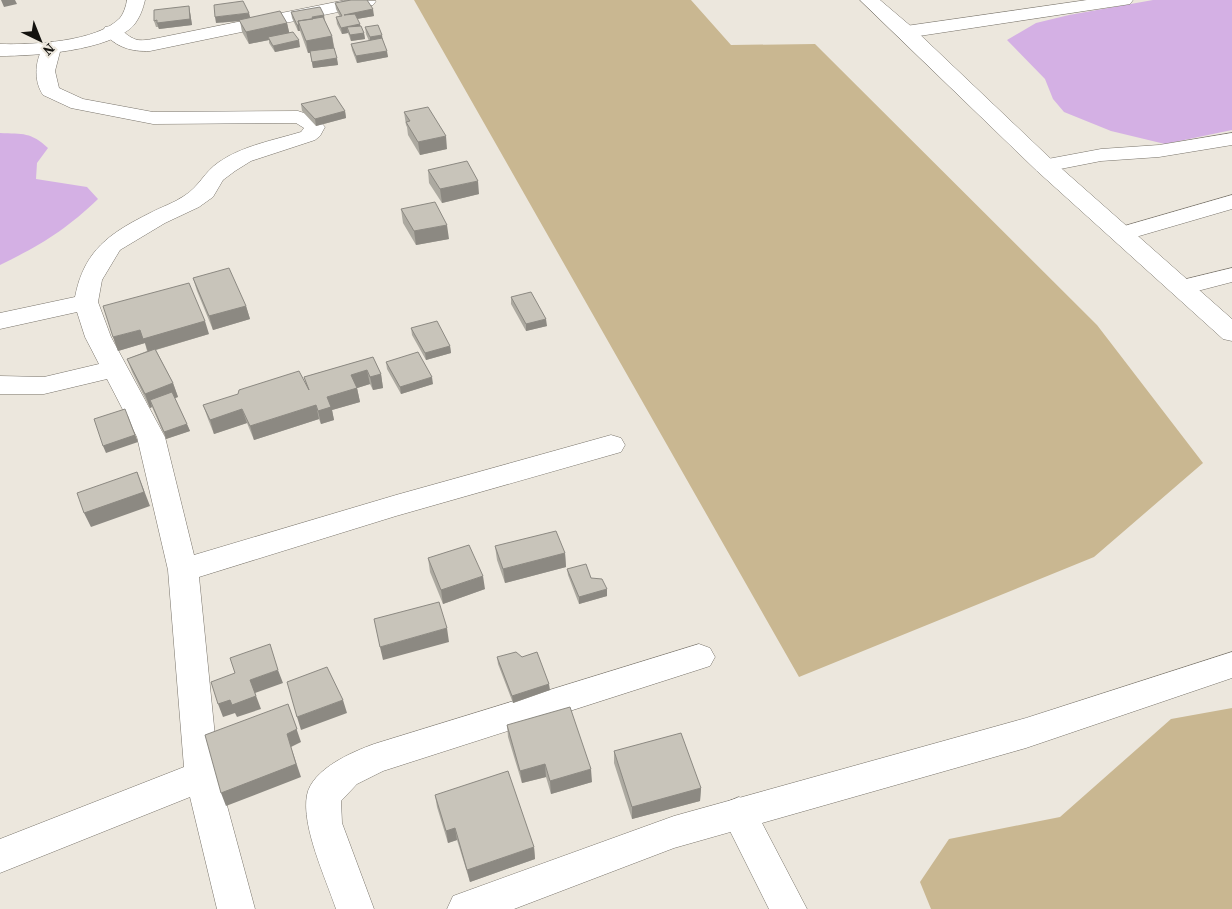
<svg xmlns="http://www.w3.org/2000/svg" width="1232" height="909" viewBox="0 0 1232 909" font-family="'Source Serif 4',serif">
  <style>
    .green { fill: #c9b791 }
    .water { fill: #d4b0e4 }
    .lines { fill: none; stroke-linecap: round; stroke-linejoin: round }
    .minor-casing { stroke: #79746b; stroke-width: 1 }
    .tertiary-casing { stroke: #79746b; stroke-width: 1 }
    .minor { fill: #fff; fill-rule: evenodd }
    .tertiary { fill: #fff; fill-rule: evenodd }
    .wall { fill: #aca9a0 }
    .shaded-wall { fill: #8c8982 }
    .building { fill: #c8c4ba; stroke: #8c8982 }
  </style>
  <rect width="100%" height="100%" fill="#ece7dd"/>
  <path class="green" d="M414 0H691L731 45 815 44 1097 325 1203 463 1094 557 799 677Z
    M1232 708V909H931L920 882 949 839 1060 817 1171 719Z"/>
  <path class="water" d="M1153 0H1232V130L1165 144 1111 131 1064 112 1053 99 1045 79 1007 40 1036 23 1069 15Z
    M0 133C23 134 31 132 48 148L37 163 36 179 87 187 98 199C66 230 39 246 0 265Z"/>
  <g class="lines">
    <g class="minor-casing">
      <path id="minor" d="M346 0 376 1 373 5 367 6 150 51C132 52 114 47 103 31L105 27C121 23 124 37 138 40 144 41 152 39 158 38Z
        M1087 0H1133L1130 4 1124 5 906 38 899 36 897 32 899 28 906 26Z
        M52 42 59 44 61 48 55 71 59 88 83 99 153 112 298 111 316 117 325 127 320 136 315 140 251 161 235 171 223 180 213 197 199 207 165 223 120 250 102 280 98 302 111 337 165 437 194 555 396 495 611 435 621 438 625 445 621 452 396 516 199 577 219 776 255 909H217L190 797 0 873V839L184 767 168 570 137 437 107 379 44 394H0V376L44 377 99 364 85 337 77 312 0 329V313L75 297C84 250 110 233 150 213 161 207 174 203 184 196 199 187 204 172 219 162 242 146 274 140 301 132L304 128 296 123 153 124 71 108 43 95C33 80 35 59 45 44Z
        M1232 133V145L1159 157 1101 161 1045 172 1037 171 1034 166 1037 161 1101 149 1159 145Z
        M1232 195V209L1122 241 1114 239 1111 234 1114 229Z
        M1232 268V282L1182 295 1174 292 1170 287 1174 282Z
        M699 644 710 648 715 657 710 666 383 771 357 784 341 801 342 823 374 909H336C326 879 301 826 307 795 312 769 352 752 374 744Z
        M739 797 751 802 807 909H769L721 813 727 802Z"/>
    </g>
    <g class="tertiary-casing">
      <path id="tertiary" d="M127 0H145C143 9 140 17 134 25 110 51 34 56 0 56V44C32 45 97 42 120 18 124 13 126 6 127 0Z
        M860 0H880L913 28 1053 161 1232 319V341L1223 339 1037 171Z
        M1232 652V678L1026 748 674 848 514 909H447L453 896 674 816 1026 718Z"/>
    </g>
    <use href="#minor" class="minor"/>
    <use href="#tertiary" class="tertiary"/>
  </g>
  <path class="wall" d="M343 0H367L374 16 357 19 364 33 365 39 351 41 348 33 342 34 337 24 336 17H340L336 9 335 3 344 1Z
    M190 12 192 25 159 29 158 27H156L154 21Z
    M291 12 325 21 332 36 338 65 313 68 310 53H308L300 31H298L292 18Z
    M250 18 287 23 289 32 300 47 275 52 269 43V40L249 44 242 32 240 21 216 23Z
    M365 27 383 41 388 57 357 63 352 50 351 44 369 41 366 34Z
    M301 104 345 111 346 118 316 126 302 111Z
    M404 112 447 149 420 155 408 135 407 127 406 125Z
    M428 170 479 194 442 203 429 183Z
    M401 209 449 239 416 245 403 223Z
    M193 278 246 306 250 319 213 330 197 291Z
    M511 297 547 326 526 331 511 304Z
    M411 328 450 346 451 353 426 360 412 335Z
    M209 334 156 350 173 383 178 397 175 398 190 431 166 439 152 407 150 408 132 372 127 359 147 351 145 343 118 351 113 337Z
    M373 357 381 374 383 388 373 390 370 384 357 388 360 402 332 410 334 420 321 424 319 419 254 440 247 423 214 434 208 419 203 405 306 384 304 377Z
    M386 362 433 384 401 394 387 369Z
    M495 546 565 553 566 567 505 583 497 560Z
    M428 558 485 589 443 604 430 572Z
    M567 569 591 578 607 596 579 604 568 575Z
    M497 657 550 690 513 703 498 664Z
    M507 725 592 782 551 794 546 777 522 783 508 737Z
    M614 751 701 788 700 801 632 819 614 763Z
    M435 795 534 847 535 859 470 882 457 840 448 843 437 807Z"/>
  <path class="shaded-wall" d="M1 0H15L17 4 4 7Z
    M189 6 190 12 192 25 159 29 157 23Z
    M373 9 374 16 345 21 344 15Z
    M249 13 251 20 216 23 215 17Z
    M324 15 325 22 314 23 312 17Z
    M287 23 290 36 268 37 269 40 249 44 246 32Z
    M360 24 361 31 347 27 348 33 342 34 341 28Z
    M297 25H299L300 31H298Z
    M364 33 365 39 351 41 350 35Z
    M382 35 383 41 370 44V37Z
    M332 36 334 49 308 53 306 41Z
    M299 40 300 47 275 52 273 46Z
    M387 51 388 57 357 63 356 56Z
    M337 58 338 65 313 68 312 62Z
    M345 111 346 118 316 126 315 119Z
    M446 136 447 149 420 155 418 142Z
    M478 181 479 194 442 203 440 189Z
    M447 225 449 239 416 245 414 231Z
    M246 306 250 319 213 330 209 316Z
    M546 319 547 326 526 331V324Z
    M205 321 209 334 148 352 145 343 118 351 113 337 140 330Z
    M450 346 451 353 426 360 425 353Z
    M367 370 370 384 354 389 351 375Z
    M381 374 383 388 373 390 370 377Z
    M432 377 433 384 401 394 400 387Z
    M173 383 178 397 153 406 150 400 152 407 150 408 145 394Z
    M357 388 360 402 332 410 334 420 321 424 318 411 327 397Z
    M316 405 319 419 254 440 250 426Z
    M242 409 247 423 214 434 210 420Z
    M128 416 138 442 106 453 103 446Z
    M187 424 190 431 166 439 164 432Z
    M137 472 150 506 91 527 84 513Z
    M565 553 566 567 505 583 503 569Z
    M483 576 485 589 443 604 441 590Z
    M607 589V596L579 604V597Z
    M447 628 449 642 383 660 380 647Z
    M278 670 283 683 255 693 261 709 237 717 235 713 223 717 218 704 250 680Z
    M549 684 550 690 513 703 512 696Z
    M343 700 347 713 301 730 297 717Z
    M288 704 301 742 291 747 301 777 226 806 221 793 287 734Z
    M545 764 546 777 522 783 520 771Z
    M591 769 592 782 551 794 550 781Z
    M701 788 700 801 632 819V807Z
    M455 828 457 840 448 843 446 831Z
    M534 847 535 859 470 882 467 870Z"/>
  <path class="building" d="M351 0H367L373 9 344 15 355 14 360 24 341 28 336 17 342 16 335 3Z
    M243 1 249 13 215 17 214 5Z
    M189 6 190 19 157 23V20L154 21V10Z
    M320 7 324 15 312 17 313 19 298 21 299 25H297L291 12Z
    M280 11 287 23 246 32 239 20Z
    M323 17 332 36 306 41 298 21Z
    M378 25 382 35 370 37 365 27Z
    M361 26 364 33 350 35 347 27Z
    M293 32 299 40 273 46 268 37Z
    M382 38 387 51 356 56 351 44Z
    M334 48 337 58 312 62 310 51Z
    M335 96 345 111 315 119 301 104Z
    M428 107 446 136 418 142 406 122 410 121 404 112Z
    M467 161 478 181 440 189 428 170Z
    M435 202 447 225 414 231 401 209Z
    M229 268 246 306 209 316 193 278Z
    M189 283 205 321 143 339 140 330 113 337 103 306Z
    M531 292 546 319 526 324 511 297Z
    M437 321 450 346 425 353 411 328Z
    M155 349 173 383 145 394 127 359Z
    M418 352 432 377 400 387 386 362Z
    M373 357 381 374 370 377 367 370 351 375 357 388 327 397 331 407 318 411 316 405 250 426 242 409 210 420 203 405 238 394 239 390 299 371 309 390 304 377Z
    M172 392 187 424 164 432 150 400Z
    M125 409 135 435 103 446 94 419Z
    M137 472 144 492 84 513 77 493Z
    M556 531 565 553 503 569 495 546Z
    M469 545 483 576 441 590 428 558Z
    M586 564 591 578 602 579 607 589 579 597 567 569Z
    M439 602 447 628 380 647 374 619Z
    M270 644 278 670 250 680 256 696 232 705 230 700 218 704 211 682 235 673 230 658Z
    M516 652 522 657 537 652 549 684 512 696 497 657Z
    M327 667 343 700 297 717 287 682Z
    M288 704 297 729 287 734 296 764 221 793 205 735Z
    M570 707 591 769 550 781 545 764 520 771 507 725Z
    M681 733 701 788 632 807 614 751Z
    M508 771 534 847 467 870 455 828 446 831 435 795Z"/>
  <g transform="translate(40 40) rotate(137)" stroke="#ece7dd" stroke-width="4" paint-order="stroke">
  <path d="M0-4L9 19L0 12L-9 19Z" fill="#13120e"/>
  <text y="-8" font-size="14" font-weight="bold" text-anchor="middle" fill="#13120e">N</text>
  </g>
</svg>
